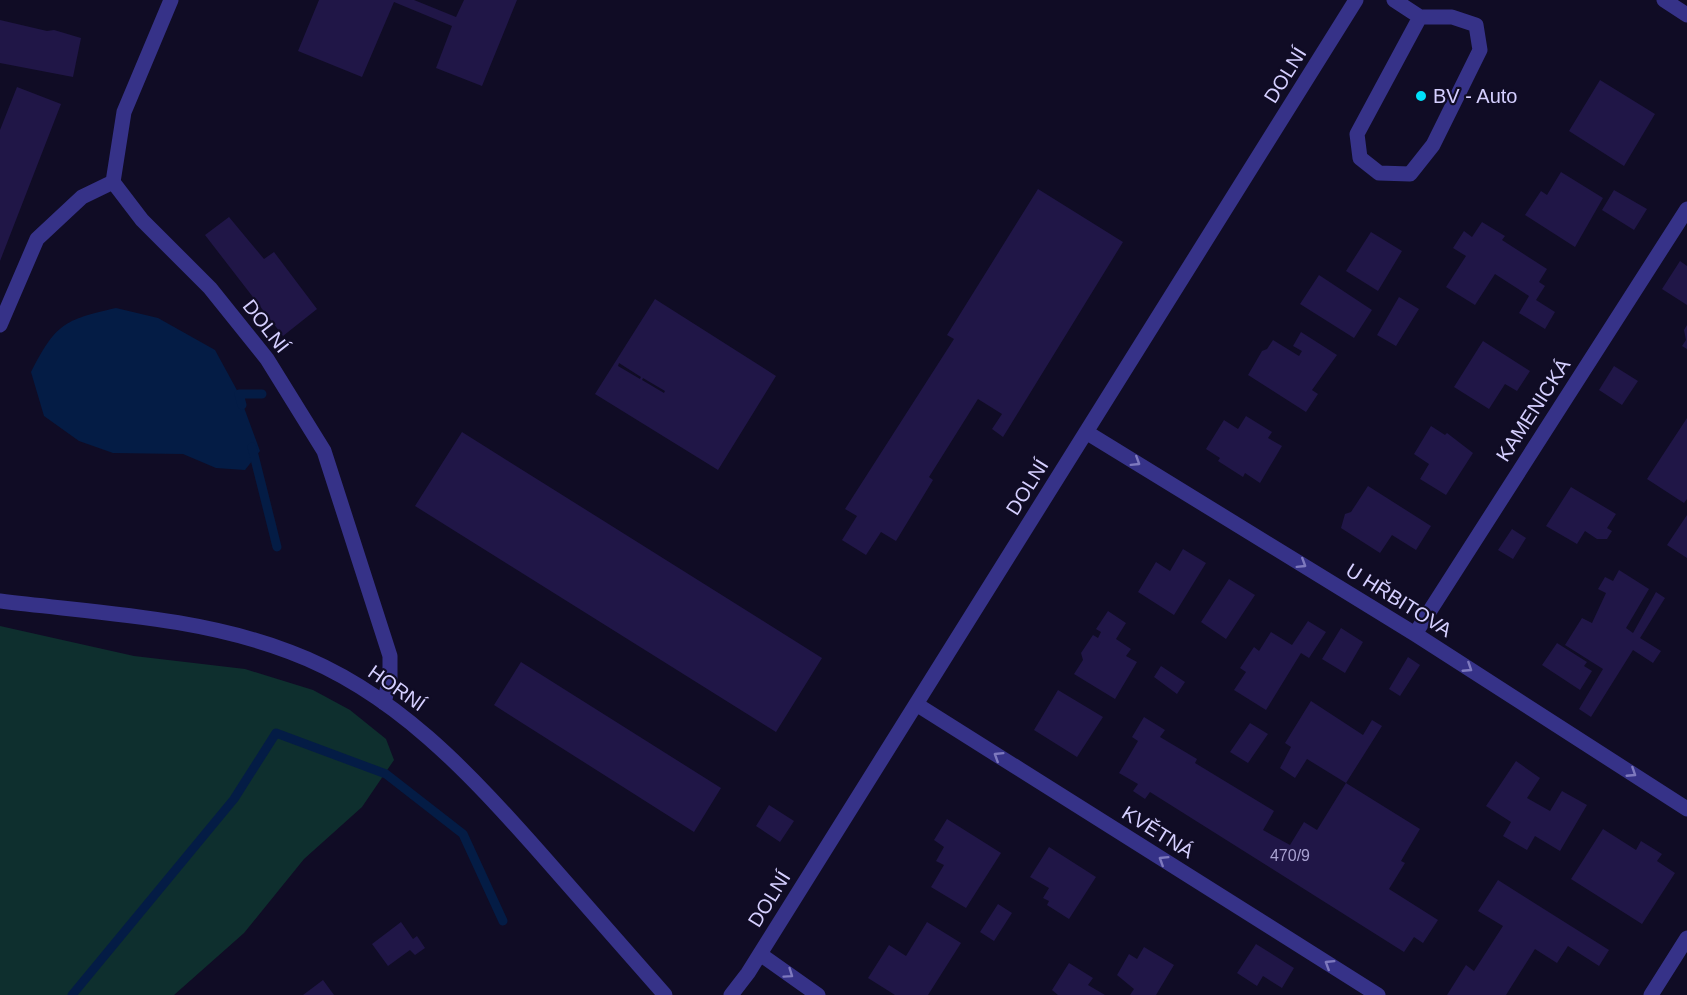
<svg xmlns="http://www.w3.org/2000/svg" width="1687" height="995" viewBox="0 0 1687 995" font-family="Arial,sans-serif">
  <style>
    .green { fill: #0e2f2e }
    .water { fill: #041c45 }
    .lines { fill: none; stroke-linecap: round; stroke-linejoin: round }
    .stream { stroke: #041c45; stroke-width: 9 }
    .building { fill: #201647; fill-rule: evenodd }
    .minor { stroke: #363288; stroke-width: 15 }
    .oneway { stroke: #7e79be }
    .poi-dot { fill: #00e0fa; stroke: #100c25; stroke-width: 2 }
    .labels { text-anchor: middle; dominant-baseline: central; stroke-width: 4.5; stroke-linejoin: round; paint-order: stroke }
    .number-label { font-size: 16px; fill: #a8a1d1 }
    .street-label { font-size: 20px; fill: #d5cfff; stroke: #100c25 }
    .poi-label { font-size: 20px; fill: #d5cfff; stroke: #100c25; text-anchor: start }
  </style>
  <rect width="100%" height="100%" fill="#100c25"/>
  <path class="green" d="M0 626 134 656 245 669 313 690 350 710 386 739 394 760 362 807 304 859 244 933 174 995H0Z"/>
  <path class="water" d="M116 308 158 318 215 350 239 394 260 451 245 470 216 468 183 454 113 453 79 441 44 416 31 372C56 324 63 320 116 308Z"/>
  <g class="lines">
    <path class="stream" d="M242 405 239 394H262
      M252 447 277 547
      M72 995 234 799 276 733 386 774 463 834 503 921"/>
  </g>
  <path class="building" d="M319 0H414L456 17 464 0H517L482 86 436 68 452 26 394 2 362 77 298 51Z
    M0 20 47 31 54 30 81 38 73 77 0 63Z
    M1600 80 1655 114 1624 166 1569 131Z
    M17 87 61 104 0 261V130Z
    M1561 172 1603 198 1575 247 1525 215 1541 191 1547 195Z
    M1038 189 1123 242 1003 437 992 429 1002 414 978 399 929 477 933 480 896 541 881 532 866 555 842 540 857 516 845 509 954 339 947 335Z
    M1614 190 1647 209 1634 230 1602 210Z
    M229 217 264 259 274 252 317 309 283 336 205 235Z
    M1482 222 1505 236 1502 240 1547 269 1539 282 1545 286 1536 300 1555 312 1545 329 1519 313 1529 296 1495 274 1475 305 1446 287 1466 256 1453 248 1464 231 1472 237Z
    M1371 232 1402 251 1378 291 1346 271Z
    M1680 261 1687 266V305L1662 289Z
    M1319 275 1372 310 1354 338 1300 304Z
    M1399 297 1419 309 1396 346 1377 335Z
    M655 299 776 376 718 470 595 394ZM619 363 641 377 640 379 618 366ZM643 378 665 391 664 393 642 380Z
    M1687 325V349L1682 346 1686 340 1684 330Z
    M1301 332 1337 355 1312 390 1318 394 1306 412 1248 375 1262 351 1267 349 1273 340 1299 356 1302 351 1293 346Z
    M1483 341 1530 371 1517 391 1505 384 1489 409 1454 387Z
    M1614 366 1638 381 1622 405 1599 390Z
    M1246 416 1272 432 1268 438 1282 446 1260 483 1245 473 1243 477 1218 461 1220 458 1206 449 1224 420 1238 429Z
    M1687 418V499L1684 503 1647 479Z
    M1431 426 1445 435 1447 433 1473 453 1446 495 1420 479 1429 464 1414 454Z
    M462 432 822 658 776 732 415 506Z
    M1368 486 1431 526 1416 550 1392 535 1380 553 1341 528 1345 514 1351 512Z
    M1571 487 1616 514 1607 528 1612 531 1607 539H1597L1585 531 1577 544 1546 526Z
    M1687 515V558L1667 545Z
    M1512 529 1526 538 1513 559 1498 550Z
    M1183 549 1206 563 1174 615 1138 592 1156 562 1170 571Z
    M1619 570 1649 589 1626 628 1633 633 1656 592 1665 598 1640 638 1661 651 1653 663 1633 650 1591 717 1579 709 1603 669 1565 645 1582 618 1592 623 1606 593 1598 589 1605 577 1613 581Z
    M1229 579 1255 595 1226 639 1201 622Z
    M1108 611 1126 623 1116 639 1131 649 1126 656 1137 662 1115 699 1074 674 1083 660 1081 653 1093 635 1098 638 1101 632 1096 629Z
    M1308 621 1326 632 1309 658 1301 653 1266 710 1234 690 1246 672 1240 668 1254 647 1259 651 1271 632 1292 645Z
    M1341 628 1363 642 1345 673 1322 659Z
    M1557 643 1587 662 1584 666 1592 671 1580 690 1542 665Z
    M1408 657 1420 665 1400 696 1389 689Z
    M521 662 721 788 694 832 494 705Z
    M1161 666 1185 682 1177 694 1154 677Z
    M1058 690 1103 717 1077 757 1034 730Z
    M1311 701 1363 735 1372 720 1382 726 1346 783 1307 759 1295 778 1280 768 1291 747 1285 743Z
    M1144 717 1165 730 1160 737 1197 759 1195 763 1274 811 1263 830 1290 845 1304 822 1317 830 1346 783 1420 829 1401 861 1405 863 1389 889 1438 920 1423 943 1414 937 1404 952 1150 792 1145 799 1133 791 1138 784 1119 773 1138 741 1132 737Z
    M1250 723 1268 734 1248 763 1230 752Z
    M1516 761 1540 778 1527 798 1550 811 1562 791 1587 805 1560 851 1535 836 1527 850 1503 836 1511 822 1486 806Z
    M769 805 794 821 780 842 756 826Z
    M947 819 1001 853 966 908 931 887 944 865 936 861 944 847 934 840Z
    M1603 829 1636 850 1641 841 1662 854 1657 861 1675 873 1642 924 1571 879Z
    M1049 847 1096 877 1069 919 1047 905 1049 901 1043 898 1049 888 1030 877Z
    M1498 880 1609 950 1599 966 1568 946 1557 963 1535 949 1506 995H1447L1466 965 1474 971 1503 926 1478 911Z
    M998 904 1012 913 994 941 980 932Z
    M401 922 413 939 417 936 425 948 415 955 410 950 388 966 372 944Z
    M927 922 961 943 928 995H895L868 978 889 945 906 956Z
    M1256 944 1294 968 1282 988 1263 976 1257 986 1237 973Z
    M1144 947 1174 965 1156 995H1130L1134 989 1117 975 1129 954 1137 959Z
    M1069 963 1093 978 1088 985 1105 995H1058L1052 990Z
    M323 980 334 995H303Z"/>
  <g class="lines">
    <path class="minor" d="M1394 0 1420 17H1452L1476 25 1480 50 1433 145 1410 174 1379 173 1360 158 1357 134 1420 17
      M1664 0 1687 15
      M113 182 142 220 210 288 267 359 324 451 390 656V678L384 703
      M113 182 124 112 171 0
      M0 325 37 239 82 197 113 182
      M1086 432 1415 634 1687 809
      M0 601C96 613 199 617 290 652 395 691 470 774 542 855 583 902 624 948 665 995
      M1415 634 1687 209
      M916 704 1378 995
      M760 954 818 995
      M731 995 748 973 1356 0
      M1651 995 1687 938"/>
  </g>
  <defs><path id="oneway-chevron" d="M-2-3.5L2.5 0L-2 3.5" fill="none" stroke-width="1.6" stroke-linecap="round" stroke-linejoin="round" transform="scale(1.5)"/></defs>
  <g class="oneway">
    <use href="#oneway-chevron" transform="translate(1136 462) rotate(32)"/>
    <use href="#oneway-chevron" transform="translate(1302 564) rotate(32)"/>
    <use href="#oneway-chevron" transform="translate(1468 668) rotate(33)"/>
    <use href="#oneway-chevron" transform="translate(998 756) rotate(-148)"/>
    <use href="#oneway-chevron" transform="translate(1632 773) rotate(33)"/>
    <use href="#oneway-chevron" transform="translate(1163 860) rotate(-148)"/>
    <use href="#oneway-chevron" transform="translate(1329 964) rotate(-148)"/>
    <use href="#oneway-chevron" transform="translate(789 974) rotate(35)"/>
  </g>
  <circle class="poi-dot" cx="1421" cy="96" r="6"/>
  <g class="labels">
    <g class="number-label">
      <text x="1290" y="855">470/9</text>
    </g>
    <g class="street-label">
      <text transform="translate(1285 75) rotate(-58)">DOLNÍ</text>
      <text transform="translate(266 326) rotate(52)">DOLNÍ</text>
      <text transform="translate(1533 410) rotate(-57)">KAMENICKÁ</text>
      <text transform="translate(1027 487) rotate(-58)">DOLNÍ</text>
      <text transform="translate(1399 600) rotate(32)">U HŘBITOVA</text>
      <text transform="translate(397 688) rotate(35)">HORNÍ</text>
      <text transform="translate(1158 832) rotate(32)">KVĚTNÁ</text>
      <text transform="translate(769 899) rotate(-58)">DOLNÍ</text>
    </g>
    <g class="poi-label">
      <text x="1433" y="96">BV - Auto</text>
    </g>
  </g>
</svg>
